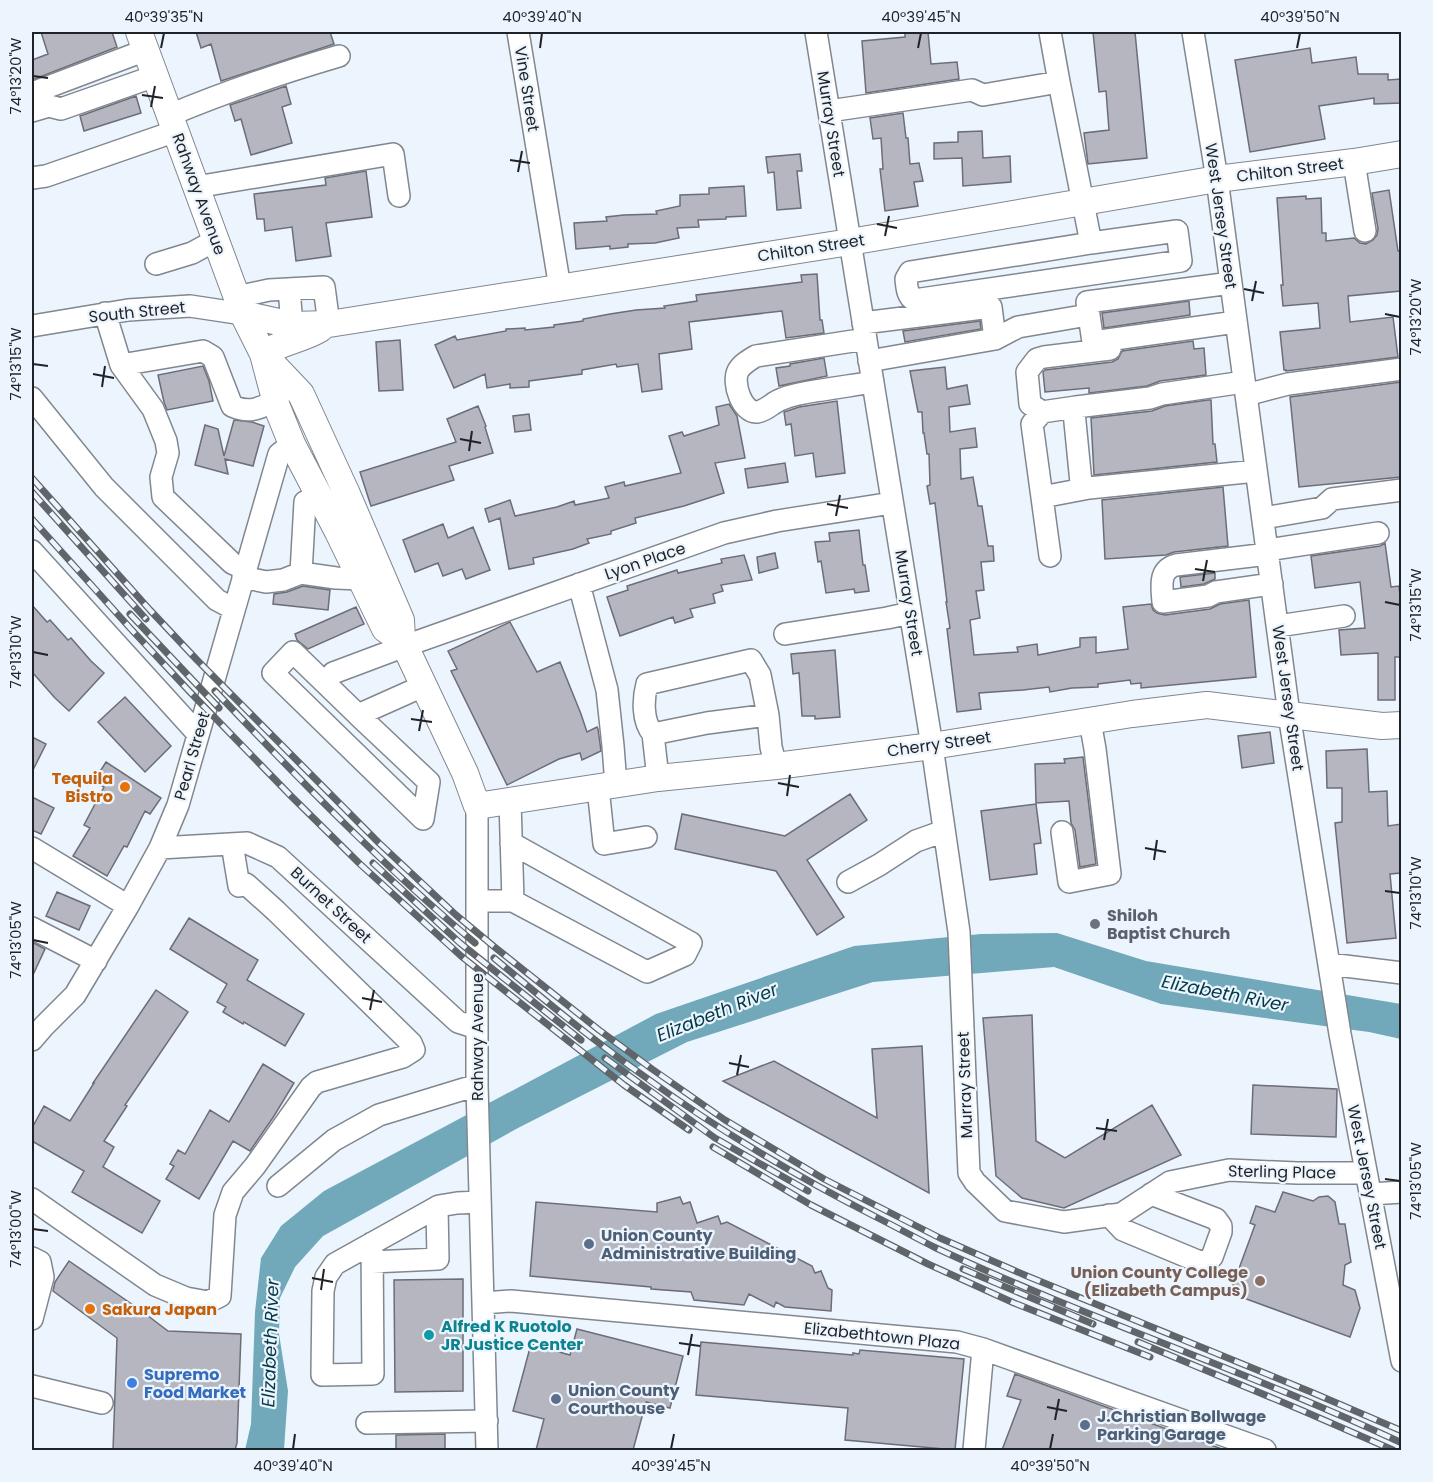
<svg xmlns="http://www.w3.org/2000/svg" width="1433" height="1482" viewBox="0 0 1433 1482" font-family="Poppins,sans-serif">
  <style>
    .water { fill: #71a9ba }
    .building { fill: #b5b6c0; stroke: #6c6d76; stroke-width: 1.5 }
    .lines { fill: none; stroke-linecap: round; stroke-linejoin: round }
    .minor-casing { stroke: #80878f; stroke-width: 24 }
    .major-casing { stroke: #80878f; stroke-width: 28 }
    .minor { stroke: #fff; stroke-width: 21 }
    .major { stroke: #fff; stroke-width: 26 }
    .rail-casing { stroke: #60656a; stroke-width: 7 }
    .rail { stroke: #ecf5fd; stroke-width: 4.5; stroke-dasharray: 14; stroke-linecap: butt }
    .ticks { fill: none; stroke: #1f2226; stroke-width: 2 }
    .food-dot { fill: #e8710a; stroke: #ecf5fd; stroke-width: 2 }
    .worship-dot { fill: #6b7280; stroke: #ecf5fd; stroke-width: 2 }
    .service-dot { fill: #5c6f8a; stroke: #ecf5fd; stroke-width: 2 }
    .education-dot { fill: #8d6e63; stroke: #ecf5fd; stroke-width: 2 }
    .culture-dot { fill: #0f9aa8; stroke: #ecf5fd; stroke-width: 2 }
    .shop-dot { fill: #3f7fe0; stroke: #ecf5fd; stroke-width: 2 }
    .labels { text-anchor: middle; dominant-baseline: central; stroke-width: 4.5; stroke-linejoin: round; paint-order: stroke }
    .street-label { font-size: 16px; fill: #1f2226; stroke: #ecf5fd }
    .food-label { font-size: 16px; font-weight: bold; fill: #c56008; stroke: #ecf5fd; text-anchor: end }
    .worship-label { font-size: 16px; font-weight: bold; fill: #5b616d; stroke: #ecf5fd; text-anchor: start }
    .service-label { font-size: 16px; font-weight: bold; fill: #4e5e75; stroke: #ecf5fd; text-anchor: start }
    .education-label { font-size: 16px; font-weight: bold; fill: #785e54; stroke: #ecf5fd; text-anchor: end }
    .culture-label { font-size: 16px; font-weight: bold; fill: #0d838f; stroke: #ecf5fd; text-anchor: start }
    .shop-label { font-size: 16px; font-weight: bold; fill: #366cbe; stroke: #ecf5fd; text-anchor: start }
    .water-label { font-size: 18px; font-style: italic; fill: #023946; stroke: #ecf5fd }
    .neatline { fill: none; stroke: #1f2226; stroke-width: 2 }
    .ticks-label { font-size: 15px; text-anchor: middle; fill: #1f2226 }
  </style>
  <rect width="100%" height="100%" fill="#ecf5fd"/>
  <path class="water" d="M1057 933 1146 961 1401 1004V1039L1369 1032 1161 1004 1054 967 873 982 687 1042 518 1128 323 1236 295 1267 280 1298 279 1334 288 1391 284 1450H245L251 1424 255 1312 261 1258 281 1226 324 1191 656 1014 854 946 981 934Z"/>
  <path class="building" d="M41 32H112L117 47 32 80V60L48 54Z
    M196 32H330L334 44 221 81 211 44 201 48Z
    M905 32H928L931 64 957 62 959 79 866 93 862 41 905 37Z
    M1093 32H1135L1147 158 1088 164 1084 133 1109 130 1106 91 1099 92Z
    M1310 48 1312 63 1356 57 1358 74H1388V80L1401 79V103L1374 104V98L1319 106 1325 139 1250 152 1235 60Z
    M286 86 291 104 282 107 292 143 251 155 241 119 235 121 230 105Z
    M136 96 141 113 84 131 80 116Z
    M903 113 906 138H908L910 164 919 163 923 181 914 182 918 206 885 211 880 169H883L881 138 873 139 870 118Z
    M982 131 983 158 1010 156 1011 182 963 186 962 158 934 159V143L958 142V132Z
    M800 154 802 171H797L801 208 777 210 774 172 768 173 766 157Z
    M366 171 372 217 326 223 331 256 296 261 292 227 265 231 264 219H257L254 194 326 185 325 178Z
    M744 186 746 216 726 217V219L698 220 699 227 677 228 679 238 655 243 628 244V247L610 249V246L576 249 574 223 607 221 606 217 624 215 657 214 656 211 680 206V195L709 194V188Z
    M1389 190 1398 251H1401V291L1348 296 1350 322 1393 317 1398 357 1286 371V370H1284L1280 332 1320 328 1318 303 1283 306 1281 285H1283L1277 198 1306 196V199L1321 198 1322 233H1326V241L1354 238 1360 243 1366 244 1373 240 1377 235 1378 229 1372 193Z
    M817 274 820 320H822L824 333 786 338 782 311 689 322 692 349 659 354 662 389 642 392 638 364 617 367 616 364 582 370V374L529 381V387L510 388V384L487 388 485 374 454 388 435 345 455 336 457 340 506 331V329L525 328V330L554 327V325L583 321V319L610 314 636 310 665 308 664 306 697 301 696 295 802 282 801 275Z
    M1189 301 1190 315 1104 328 1102 313Z
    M980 321 981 329 905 342 903 331Z
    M400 340 403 390 379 391 376 342Z
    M1193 341 1194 349 1204 348 1206 375 1160 381 1147 386 1089 393V388L1045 392 1043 372 1045 370 1112 362 1118 359 1122 351Z
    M824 358 827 376 779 386 776 368 790 366V364Z
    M203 366 209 381 213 401 167 410 164 402 158 375Z
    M945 367 947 389 967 385 970 404 949 407 950 432 975 428 977 447 960 449 961 479 973 477 978 506H982L988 546H993L994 561 981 562 984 590 976 591 980 618 970 620 974 655 1018 652 1017 647 1037 644 1038 655 1080 647V638L1096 637V653L1128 649 1123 607 1151 604 1153 610 1157 613 1165 615 1210 609 1220 604 1249 600 1256 677 1141 688V683L1131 684 1130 680 1098 684V687L1072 688 1050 692 1049 687 1023 690 979 693 981 709 957 712 947 629 950 628 946 602H947L935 503 930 504 927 486 930 485 929 454H927L924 433H923L922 412H918L910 371Z
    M1401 382V477L1299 487 1290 397Z
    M1208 400H1211L1213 444H1215L1217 462 1094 475 1091 418 1152 411 1165 406Z
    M837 401 845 473 816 477 813 453 795 456 791 424 786 425 784 412 799 407Z
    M729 404 737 416 745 458 715 463 724 493 684 506 635 518 636 523 611 531V534L587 539 589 543 573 549 533 558 534 564 509 569 500 518 489 522 485 509 510 500 515 516 557 507 574 501 575 505 609 498 605 487 624 482 625 486 681 473 669 436 682 432 684 436 719 425 716 407Z
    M478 406 486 426 485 427 493 453 449 466 454 480 371 506 360 472 456 442 447 419Z
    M529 414 531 430 515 432 513 416Z
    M234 420 252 422 264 426 253 466 225 459 228 474 195 465 205 425 218 429 224 456Z
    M785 463 788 482 748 488 745 469Z
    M1223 487 1228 546 1174 552 1166 555 1105 559 1102 500Z
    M443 524 448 538 473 527 490 570 466 579 462 569 443 576 438 563 415 572 403 540Z
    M859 530 863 565H865L869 591 855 593 854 589 826 593 821 561 818 562 815 542 830 541 829 533Z
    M1385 543 1391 587 1399 586 1401 607V657H1395V700H1378V653L1341 655 1339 630 1365 628 1360 582 1315 588 1311 556 1380 546Z
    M775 553 778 568 759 573 757 557Z
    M744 555 752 580 721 585 723 591 713 594 715 603 690 609 693 617 675 623 673 617 620 636 607 597 628 590 627 586 677 570 678 573 722 563 721 559Z
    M1215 573V579L1204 584 1181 587 1180 577Z
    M303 586 330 590 328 610 273 604 274 594 287 592Z
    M32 605 47 622 50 620 68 640 71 638 91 661 104 673 69 711 55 698 32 672Z
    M356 607 364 624 308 649 297 640 295 634Z
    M510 622 537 672 560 662 581 714 587 732 597 727 598 729 601 751 582 760 580 753 559 759 507 785 451 671 457 669 448 651Z
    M835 650 840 717 815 719V716H802L799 673 793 674 791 654Z
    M125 697 171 746 145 772 98 722Z
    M1270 732 1274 763 1242 768 1238 736Z
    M32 737 46 744 32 772Z
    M1367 749 1369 792 1387 791 1388 826 1401 824V873L1390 874 1396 938 1347 943 1335 823 1342 822V788H1327L1326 751Z
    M1083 757 1096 864 1080 867 1075 830 1071 823 1069 801 1036 803 1035 764 1065 763 1064 759Z
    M106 762 161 798 150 814 145 811 127 847 124 846 107 876 73 856 90 828 84 825 104 787 94 781Z
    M850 794 867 820 807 860 844 917 817 935 776 871 675 849 682 814 785 836Z
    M32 797 54 808 41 834 32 830Z
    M1036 804 1041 843 1034 844 1037 874 990 880 981 811Z
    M57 892 90 906 79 930 46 916Z
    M189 918 258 960 247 980 304 1014 285 1046 244 1022 243 1024 223 1012 226 1007 217 1002 227 984 170 949Z
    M32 942 45 949 32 977Z
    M156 990 188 1012 125 1105 127 1106 104 1141 114 1147 103 1167 160 1201 142 1233 72 1192 84 1171 32 1141V1128L44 1106 70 1121 94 1083H93Z
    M1032 1015 1036 1141 1065 1158 1152 1105 1181 1155 1064 1208 1022 1198 996 1176 983 1018Z
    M922 1046 929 1193 723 1081 774 1061 877 1118 872 1049Z
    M263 1064 294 1083 274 1116 250 1151 233 1141 199 1199 166 1179 174 1166 170 1164 178 1150 185 1154 210 1110 229 1122Z
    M1253 1085 1337 1089 1336 1137 1251 1134Z
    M1283 1192 1313 1201 1319 1197 1328 1196 1335 1202 1339 1224H1345L1351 1262 1345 1265 1343 1285 1355 1290 1360 1308 1350 1337 1230 1293 1255 1225 1250 1223 1256 1206 1275 1212Z
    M680 1197 683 1204 690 1202 697 1223 718 1216 721 1224 727 1222 812 1266 815 1273 821 1271 828 1288 832 1290 831 1311 785 1307 776 1302 774 1307 749 1294 744 1305 694 1300 691 1292 651 1289V1287L530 1276 536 1202 657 1212V1203Z
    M69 1261 139 1309 168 1331 241 1334 237 1443 235 1450H113L117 1338 53 1291 55 1282Z
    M463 1279V1391L395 1392 394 1280Z
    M577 1329 683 1356 670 1408 646 1402 633 1450H536L544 1419 513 1411 531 1344 570 1355Z
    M701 1342 853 1355V1353L859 1354 860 1350 964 1359 955 1450 845 1440 848 1408 696 1395Z
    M1015 1374 1222 1449V1450H1002L1021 1400 1007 1396Z
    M445 1434V1450H396V1435Z"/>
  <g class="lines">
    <g class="minor-casing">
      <path id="minor" d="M518 32 560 288
        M816 32 932 746 959 932 969 1173 975 1182 1005 1211 1064 1222 1121 1214 1170 1182 1229 1170 1297 1173H1353L1366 1172
        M1050 32 1059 82
        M1193 32 1217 179 1289 714 1340 1034 1402 1361
        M32 93 146 50
        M32 111 49 106 61 109 155 76
        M829 111 972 90 983 95 1059 82 1091 243 1177 231 1181 261 914 300C907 296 907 287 906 279L910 272 1091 243
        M170 115C225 92 281 73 339 56
        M1354 162 1365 231
        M32 178 46 176 176 131
        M196 187 393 154 399 196
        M156 264 192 253 216 240
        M1231 283 1087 302 1093 342 1236 322
        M289 289 292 325
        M237 297 269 290 324 287 329 324
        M105 313 121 365 153 409 166 441 168 453 161 477 163 497 232 563 245 569
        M863 323 991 307 995 339 869 361
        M32 326 128 310 190 306 243 314
        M866 339 756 356C749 360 742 364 738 371 732 383 742 413 757 412 766 411 773 402 782 399 794 394 809 392 822 390 839 387 856 385 873 382
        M995 339 1018 327 1088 315
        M121 365 203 351 213 357 232 406C250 414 259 408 276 401
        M1244 382 1162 394 1150 398 1076 407 1074 412 1081 483 1089 488 1256 471
        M1246 395 1288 384 1402 369
        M32 398 104 487 217 600 234 609
        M1076 407 1042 412 1030 404 1027 372 1037 359 1044 357 1110 349
        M1042 412 1032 424 1050 556
        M1042 497 1089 488
        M1263 518 1322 508 1332 499 1402 490
        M1267 550 1378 533
        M32 551 198 734
        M1268 554 1176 565C1158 570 1162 587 1163 602L1208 596 1216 592 1272 584
        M301 573 305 502 318 494
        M243 577 266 582 283 580 301 573 336 578 361 579
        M579 584 607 690 613 746 616 785
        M1278 626 1344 616
        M785 634 887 618 910 613
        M333 673 405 646 724 533 777 521 892 503
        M358 715 429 782 423 819 273 673 293 652 358 715 423 686
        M768 715 707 723 653 734C642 721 643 699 647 684L751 660 760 675 768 715 771 747 776 766
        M653 734 658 778
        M598 788 604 844 646 837
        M477 806V1085L487 1450
        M1062 832 1069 882 1110 874 1095 749 1090 721
        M511 843 691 943 685 955 647 972 513 901
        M32 848 128 906
        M160 848 247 843 278 857 458 1022 477 1028
        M848 882 879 865 916 841 944 831
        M477 901H513L510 801
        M32 928 96 961
        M1329 964 1402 973
        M32 1040 44 1026 75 995 128 906 160 848 178 805 279 454 292 444
        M278 1186 334 1140 379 1115 477 1085
        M1371 1194 1402 1192
        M32 1199 155 1285 186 1298 208 1302 220 1296 225 1215 233 1192 255 1166 311 1087 317 1082 403 1057 414 1050 411 1043 276 911 246 884 239 886 232 844
        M1109 1215 1123 1230 1200 1262 1207 1261 1212 1257 1221 1232V1226L1216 1219 1151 1194
        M372 1243 373 1374 322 1375 323 1291 326 1277 335 1264 439 1206 457 1203 480 1202
        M32 1258 40 1262 43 1277 32 1319
        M372 1262 438 1259 437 1207
        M483 1303 511 1301 957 1342 983 1349 1265 1450
        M32 1386 102 1403
        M367 1423 487 1421
        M974 1450 983 1349"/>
    </g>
    <g class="major-casing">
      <path id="major" d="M139 32 243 314 263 354 277 407 292 444 338 532 385 629 402 640
        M243 314 292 325 329 324 850 242 1217 179 1354 162 1402 154
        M263 354 301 394 347 494 401 620 402 640 405 646 465 773 477 806 658 778 776 766 932 746 1132 714 1207 705 1382 726 1402 725
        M263 354C280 342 302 340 320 329"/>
    </g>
    <use href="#minor" class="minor"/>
    <use href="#major" class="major"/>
    <g class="rail-casing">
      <path id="rail" d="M32 478 150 610 197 660 379 843 456 915 497 949 599 1030 652 1069 725 1120 824 1179 940 1238 1027 1276 1311 1392 1402 1431
        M32 492 146 619
        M32 519 130 628 190 692 291 796 360 864 461 956 624 1085 689 1130
        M130 614 219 708
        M215 691C298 778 382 865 475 943
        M373 863 460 943 581 1040
        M494 958C542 998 590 1038 641 1074 715 1128 794 1175 876 1217 896 1227 916 1238 936 1248 1089 1319 1249 1372 1402 1443
        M605 1058 715 1138 808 1191
        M713 1147 811 1205 928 1264 1014 1303 1150 1357
        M963 1269 1093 1324
        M1138 1342 1301 1410 1393 1450"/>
    </g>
    <use href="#rail" class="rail"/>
  </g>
  <path class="ticks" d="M161 48 164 33M540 48 542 33M918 48 921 33M1297 48 1300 33M33 76 48 78M142 95 163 98M151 107 155 86M510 160 530 163M518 172 522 151M877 224 897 228M885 236 889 216M1244 289 1264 293M1252 301 1256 281M1385 314 1400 317M33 364 48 366M93 374 114 378M102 387 105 366M460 439 481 443M469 451 472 431M827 504 848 508M836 516 840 495M1195 569 1215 572M1203 581 1207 560M1385 602 1400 605M33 652 48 655M411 719 432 722M419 731 423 710M778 783 799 787M787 796 790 775M1145 848 1166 852M1154 860 1157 840M1385 891 1400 893M33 940 48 943M362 998 382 1002M370 1010 374 990M729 1063 749 1067M737 1075 741 1055M1096 1128 1117 1131M1104 1140 1108 1119M1385 1179 1400 1181M33 1229 48 1231M312 1278 333 1282M321 1290 324 1269M679 1343 700 1346M688 1355 692 1334M1047 1407 1067 1411M1055 1420 1059 1399M293 1449 295 1434M671 1449 674 1434M1050 1449 1053 1434"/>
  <g class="food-dot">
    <circle cx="125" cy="787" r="6"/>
    <circle cx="90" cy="1309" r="6"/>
  </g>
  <circle class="worship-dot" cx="1095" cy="924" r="6"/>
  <g class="service-dot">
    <circle cx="589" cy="1244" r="6"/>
    <circle cx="556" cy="1399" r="6"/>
    <circle cx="1085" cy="1425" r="6"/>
  </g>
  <circle class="education-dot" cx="1260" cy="1281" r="6"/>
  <circle class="culture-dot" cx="429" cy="1335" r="6"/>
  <circle class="shop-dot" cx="132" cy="1383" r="6"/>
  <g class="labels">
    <g class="street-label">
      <text transform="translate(527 89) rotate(81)">Vine Street</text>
      <text transform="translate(831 124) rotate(81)">Murray Street</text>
      <text transform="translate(1290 170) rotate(-7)">Chilton Street</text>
      <text transform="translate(199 194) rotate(70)">Rahway Avenue</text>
      <text transform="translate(1221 216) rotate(82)">West Jersey Street</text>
      <text transform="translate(811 248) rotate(-9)">Chilton Street</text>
      <text transform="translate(137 312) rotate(-6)">South Street</text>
      <text transform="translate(645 561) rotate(-19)">Lyon Place</text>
      <text transform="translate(909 603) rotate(81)">Murray Street</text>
      <text transform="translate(1288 698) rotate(82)">West Jersey Street</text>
      <text transform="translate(939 744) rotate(-8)">Cherry Street</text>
      <text transform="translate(192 756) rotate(-74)">Pearl Street</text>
      <text transform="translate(331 905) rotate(43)">Burnet Street</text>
      <text transform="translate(477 1037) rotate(-90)">Rahway Avenue</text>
      <text transform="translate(965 1085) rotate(-92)">Murray Street</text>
      <text transform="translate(1282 1172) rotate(1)">Sterling Place</text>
      <text transform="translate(1367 1177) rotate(79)">West Jersey Street</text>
      <text transform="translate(882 1336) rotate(6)">Elizabethtown Plaza</text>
    </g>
    <g class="food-label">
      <text x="113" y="778">Tequila<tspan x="113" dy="18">Bistro</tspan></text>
      <text x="102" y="1309" text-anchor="start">Sakura Japan</text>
    </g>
    <g class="worship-label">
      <text x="1107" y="915">Shiloh<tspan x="1107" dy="18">Baptist Church</tspan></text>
    </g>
    <g class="service-label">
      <text x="601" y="1235">Union County<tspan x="601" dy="18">Administrative Building</tspan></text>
      <text x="568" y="1390">Union County<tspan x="568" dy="18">Courthouse</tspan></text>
      <text x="1097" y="1416">J.Christian Bollwage<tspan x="1097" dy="18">Parking Garage</tspan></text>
    </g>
    <g class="education-label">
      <text x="1248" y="1272">Union County College<tspan x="1248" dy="18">(Elizabeth Campus)</tspan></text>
    </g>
    <g class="culture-label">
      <text x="441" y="1326">Alfred K Ruotolo<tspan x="441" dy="18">JR Justice Center</tspan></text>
    </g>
    <g class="shop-label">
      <text x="144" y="1374">Supremo<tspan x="144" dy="18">Food Market</tspan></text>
    </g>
    <g class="water-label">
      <text transform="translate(1225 993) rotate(11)">Elizabeth River</text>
      <text transform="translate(717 1012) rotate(-22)">Elizabeth River</text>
      <text transform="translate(270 1343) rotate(-88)">Elizabeth River</text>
    </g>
  </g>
  <rect width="1433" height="1482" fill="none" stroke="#ecf5fd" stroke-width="66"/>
  <rect x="33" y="33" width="1367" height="1416" class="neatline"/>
  <g class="ticks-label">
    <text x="164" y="22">40°39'35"N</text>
    <text x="542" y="22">40°39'40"N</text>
    <text x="921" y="22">40°39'45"N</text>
    <text x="1300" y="22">40°39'50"N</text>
    <text transform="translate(16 76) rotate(-90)" y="5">74°13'20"W</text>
    <text transform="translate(1416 317) rotate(-90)" y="5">74°13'20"W</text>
    <text transform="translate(16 364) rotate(-90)" y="5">74°13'15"W</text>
    <text transform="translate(1416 605) rotate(-90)" y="5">74°13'15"W</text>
    <text transform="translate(16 652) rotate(-90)" y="5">74°13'10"W</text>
    <text transform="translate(1416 893) rotate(-90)" y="5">74°13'10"W</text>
    <text transform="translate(16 940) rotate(-90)" y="5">74°13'05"W</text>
    <text transform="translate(1416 1181) rotate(-90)" y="5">74°13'05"W</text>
    <text transform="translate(16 1229) rotate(-90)" y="5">74°13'00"W</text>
    <text x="293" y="1471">40°39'40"N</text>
    <text x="671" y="1471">40°39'45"N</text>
    <text x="1050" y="1471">40°39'50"N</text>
  </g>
</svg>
